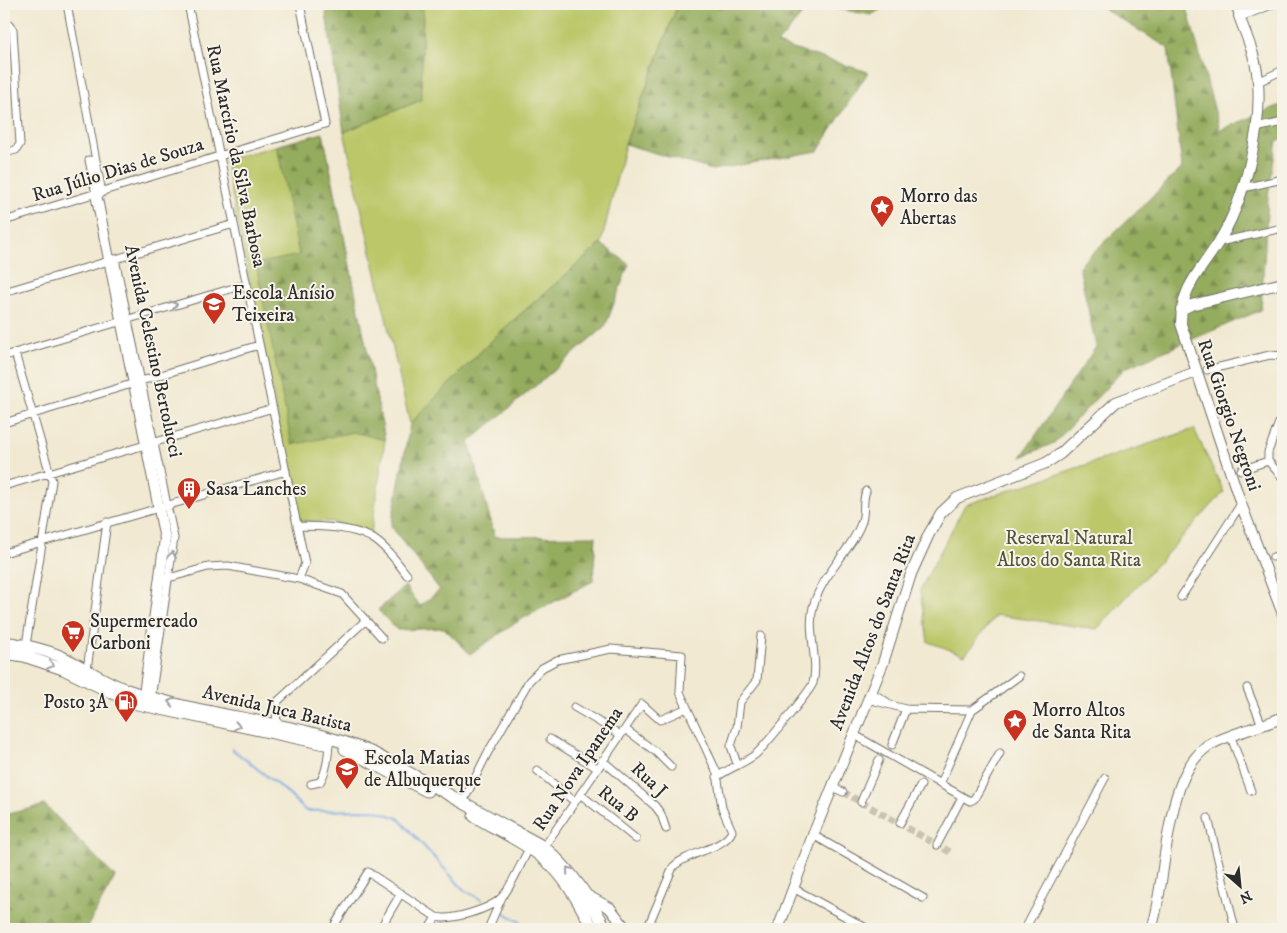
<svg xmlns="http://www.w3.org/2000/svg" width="1287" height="933" viewBox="0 0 1287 933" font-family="'IM FELL DW Pica',serif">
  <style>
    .green { fill: #bbc769; stroke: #73794a }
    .forest { fill: url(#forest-firs); stroke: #606c44 }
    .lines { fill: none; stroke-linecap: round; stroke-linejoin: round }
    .stream { stroke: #77a9e2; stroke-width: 2 }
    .street-tunnel { stroke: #c9c3b1; stroke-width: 7; stroke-dasharray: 7 3.5; stroke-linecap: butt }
    .street-casing { stroke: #706e65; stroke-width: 9 }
    .secondary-casing { stroke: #706e65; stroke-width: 12 }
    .primary-casing { stroke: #706e65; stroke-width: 13 }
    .street { stroke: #fff; stroke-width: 7 }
    .secondary { stroke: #fff; stroke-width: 10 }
    .primary { stroke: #fff; stroke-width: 11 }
    .oneway { stroke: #a0a0a0 }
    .labels { text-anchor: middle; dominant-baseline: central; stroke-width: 4; stroke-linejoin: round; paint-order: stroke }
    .street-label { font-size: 19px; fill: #2b2b2b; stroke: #f7f3e8 }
    .poi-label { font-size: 19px; fill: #2b2b2b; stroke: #f7f3e8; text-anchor: start }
    .park-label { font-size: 19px; fill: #4f523a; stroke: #f7f3e8 }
  </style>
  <defs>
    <pattern id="forest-firs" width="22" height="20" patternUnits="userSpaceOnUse" patternTransform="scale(1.25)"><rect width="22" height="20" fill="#94ac5d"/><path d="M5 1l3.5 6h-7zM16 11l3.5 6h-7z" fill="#798c4d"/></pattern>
  </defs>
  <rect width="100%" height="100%" fill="#f7f3e8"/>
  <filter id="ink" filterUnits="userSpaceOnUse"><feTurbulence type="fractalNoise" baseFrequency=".02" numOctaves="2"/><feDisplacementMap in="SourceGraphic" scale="10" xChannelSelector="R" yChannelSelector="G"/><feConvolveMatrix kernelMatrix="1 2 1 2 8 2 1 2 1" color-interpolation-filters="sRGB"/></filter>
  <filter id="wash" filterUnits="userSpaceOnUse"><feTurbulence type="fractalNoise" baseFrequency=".0096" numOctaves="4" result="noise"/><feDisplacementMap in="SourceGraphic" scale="20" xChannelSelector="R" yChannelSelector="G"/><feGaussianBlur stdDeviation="1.12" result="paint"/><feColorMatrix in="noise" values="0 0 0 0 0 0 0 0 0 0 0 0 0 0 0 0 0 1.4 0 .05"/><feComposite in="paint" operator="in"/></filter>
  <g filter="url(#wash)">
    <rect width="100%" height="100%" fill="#f1e9d2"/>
    <path class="green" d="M423 4H678L625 144 601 244 500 332 410 424 344 132 421 100Z
      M323 133 385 440 371 533 333 522 298 521 225 160Z
      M1194 429 1224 492 1097 629 996 615 965 655 928 642 920 590 965 505Z"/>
    <path class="forest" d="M335 4H423L421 100 344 132 326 13Z
      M678 4H811L777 44 868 72 818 151 712 170 625 144Z
      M812 4H890L871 15Z
      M1096 4H1186L1220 130 1283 104V139L1277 141 1268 196 1261 310 1125 368 1054 443 1021 457 1096 347 1079 266 1182 168 1168 48Z
      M323 133 385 440 353 432 292 445 256 264 299 255 277 146Z
      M601 244 629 264 605 327 469 442 495 537 596 536 593 581 520 620 470 654 444 628 397 630 378 610 405 586 420 606 440 590 391 526 410 424 500 332Z
      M45 805 115 877 86 929H4V815Z"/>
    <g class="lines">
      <path class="stream" d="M232 749 283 789 306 811 374 810 398 818 464 890 482 900
        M503 912 532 929"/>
    </g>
  </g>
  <g filter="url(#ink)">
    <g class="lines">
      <path class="street-tunnel" d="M843 792 950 852"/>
      <g class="street-casing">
        <path id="street" d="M67 4 102 193
          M188 4 305 563 299 579
          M1234 4 1239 16
          M4 24H8L13 30 20 144 16 150 4 153
          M1258 82 1283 70
          M1256 128 1283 122
          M89 160 96 194
          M1243 188 1283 179
          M4 221 325 124 300 4
          M1219 242 1283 228
          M115 259 174 538 151 699
          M4 292 234 224
          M15 353 52 481 26 645
          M4 356 247 284
          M1207 370 1270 355 1283 356
          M1283 412 1268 452V461L1283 478
          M4 423 259 345
          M1241 470 1268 461
          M4 486 273 408
          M297 526C321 527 347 526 370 537 385 545 397 562 407 575
          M4 553 286 471
          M1273 557 1283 555
          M165 579 208 567 228 566 299 579 342 594 382 638
          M1181 597 1241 504
          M87 670 107 522
          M1247 688 1262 725
          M871 692 887 702
          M868 699 906 709 972 710 1019 676
          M574 707 621 735
          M276 723 278 701 366 620
          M625 729 656 752 671 767
          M853 734 970 801 974 799 1000 753
          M1231 737 1251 791
          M550 739 597 768
          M892 745 906 709
          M602 760 655 806 661 814 666 829
          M737 764 731 746 737 727 740 702 757 680 761 636
          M537 770 575 802
          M717 777C729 768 745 763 756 754 764 747 811 690 813 683 819 661 807 632 813 607 822 573 851 552 862 521 865 511 862 501 866 491
          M311 784 320 782C327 771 328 757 329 744
          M940 784 972 710
          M832 787 843 792
          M580 794 636 839
          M463 802 487 754 529 681 542 668 557 660 611 649 682 655 680 692 717 773 722 808 732 831C725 849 687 852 673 867L647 929
          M861 802 879 760
          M1208 818 1235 929
          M900 823 921 785
          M813 835 923 898
          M937 845 962 797
          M544 847 642 704 660 720 687 708
          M793 888 868 929
          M332 929 368 872 436 917C451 921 491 909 502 897 512 886 521 862 529 849
          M380 929 401 893
          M429 929 436 917
          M488 929 502 897
          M1025 929 1105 778"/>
      </g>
      <g class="secondary-casing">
        <path id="secondary" d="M1270 4 1239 16C1247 38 1257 59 1258 82 1262 131 1244 202 1218 243 1199 273 1181 287 1181 324L1241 504 1283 614
          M96 194 165 539 143 702
          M1181 310 1191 305 1283 283
          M588 896 610 908 626 929
          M778 929 813 835 883 663 911 574 929 534 941 513 957 498 1046 463 1060 454 1116 402 1196 372
          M1151 929C1168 881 1162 777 1208 746 1227 734 1262 727 1283 717"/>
      </g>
      <g class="primary-casing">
        <path id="primary" d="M4 642C24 645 44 649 62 657 84 667 104 682 127 690 207 718 294 720 373 753L544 847C572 871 589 897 606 929
          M4 653 24 656 63 669 133 703 325 744
          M345 749 427 791
          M474 816C502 833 538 848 559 874 573 891 583 910 593 929"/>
      </g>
      <use href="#street" class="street"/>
      <use href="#secondary" class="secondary"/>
      <use href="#primary" class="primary"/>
    </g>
    <defs><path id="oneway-chevron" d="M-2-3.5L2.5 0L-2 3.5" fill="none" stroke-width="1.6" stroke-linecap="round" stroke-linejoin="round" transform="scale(1.25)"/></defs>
    <g class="oneway">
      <use href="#oneway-chevron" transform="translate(174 305) rotate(-16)"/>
      <use href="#oneway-chevron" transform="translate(172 555) rotate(-82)"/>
      <use href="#oneway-chevron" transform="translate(51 665) rotate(19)"/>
      <use href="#oneway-chevron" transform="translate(171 702) rotate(-166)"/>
      <use href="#oneway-chevron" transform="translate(237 726) rotate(11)"/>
      <use href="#oneway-chevron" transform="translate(569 870) rotate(-129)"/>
    </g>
  </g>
  <defs>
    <g id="sight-pin" transform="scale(1.25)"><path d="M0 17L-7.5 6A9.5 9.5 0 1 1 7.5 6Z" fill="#c8321e" stroke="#f7f3e8"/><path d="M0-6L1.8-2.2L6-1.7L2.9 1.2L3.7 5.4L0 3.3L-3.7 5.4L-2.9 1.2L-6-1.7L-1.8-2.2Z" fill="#fff"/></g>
    <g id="school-pin" transform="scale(1.25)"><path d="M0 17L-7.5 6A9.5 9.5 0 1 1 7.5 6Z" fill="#c8321e" stroke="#f7f3e8"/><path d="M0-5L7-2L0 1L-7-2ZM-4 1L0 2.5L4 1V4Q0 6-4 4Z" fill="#fff"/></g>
    <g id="building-pin" transform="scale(1.25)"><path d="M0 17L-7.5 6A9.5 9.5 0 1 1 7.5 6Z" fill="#c8321e" stroke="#f7f3e8"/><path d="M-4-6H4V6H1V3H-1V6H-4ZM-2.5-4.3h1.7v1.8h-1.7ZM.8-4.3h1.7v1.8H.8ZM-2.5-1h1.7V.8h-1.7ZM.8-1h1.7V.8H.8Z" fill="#fff"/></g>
    <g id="supermarket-pin" transform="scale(1.25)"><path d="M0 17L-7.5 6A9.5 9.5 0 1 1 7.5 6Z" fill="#c8321e" stroke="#f7f3e8"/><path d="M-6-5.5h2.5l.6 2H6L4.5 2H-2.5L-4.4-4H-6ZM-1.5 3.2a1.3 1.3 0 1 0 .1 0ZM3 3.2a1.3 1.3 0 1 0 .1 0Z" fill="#fff"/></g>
    <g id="fuel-pin" transform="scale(1.25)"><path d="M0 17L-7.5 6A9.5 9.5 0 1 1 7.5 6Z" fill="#c8321e" stroke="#f7f3e8"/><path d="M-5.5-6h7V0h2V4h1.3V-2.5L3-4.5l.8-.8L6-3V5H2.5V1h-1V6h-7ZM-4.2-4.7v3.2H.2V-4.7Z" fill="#fff"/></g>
  </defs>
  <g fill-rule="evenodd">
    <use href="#sight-pin" x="882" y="207"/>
    <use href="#school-pin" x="214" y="304"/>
    <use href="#building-pin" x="189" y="489"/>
    <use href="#supermarket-pin" x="73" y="632"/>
    <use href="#fuel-pin" x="126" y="702"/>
    <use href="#sight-pin" x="1015" y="721"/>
    <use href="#school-pin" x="347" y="769"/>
  </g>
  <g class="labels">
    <g class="street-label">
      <text transform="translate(236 156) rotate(78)">Rua Marcírio da Silva Barbosa</text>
      <text transform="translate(118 170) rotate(-17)">Rua Júlio Dias de Souza</text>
      <text transform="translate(153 351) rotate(78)">Avenida Celestino Bertolucci</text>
      <text transform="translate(1229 415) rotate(71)">Rua Giorgio Negroni</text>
      <text transform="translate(873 632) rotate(-69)">Avenida Altos do Santa Rita</text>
      <text transform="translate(277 709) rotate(13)">Avenida Juca Batista</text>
      <text transform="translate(578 769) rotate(-56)">Rua Nova Ipanema</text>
      <text transform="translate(649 780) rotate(43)">Rua J</text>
      <text transform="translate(618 804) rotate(39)">Rua B</text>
    </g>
    <g class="poi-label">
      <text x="900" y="196">Morro das<tspan x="900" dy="22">Abertas</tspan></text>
      <text x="232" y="293">Escola Anísio<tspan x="232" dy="22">Teixeira</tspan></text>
      <text x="206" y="489">Sasa Lanches</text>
      <text x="90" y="621">Supermercado<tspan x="90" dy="22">Carboni</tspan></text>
      <text x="108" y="702" text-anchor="end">Posto 3A</text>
      <text x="1032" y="710">Morro Altos<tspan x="1032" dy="22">de Santa Rita</tspan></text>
      <text x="364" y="758">Escola Matias<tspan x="364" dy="22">de Albuquerque</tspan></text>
    </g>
    <g class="park-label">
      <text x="1069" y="538">Reserval Natural<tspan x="1069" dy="22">Altos do Santa Rita</tspan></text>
    </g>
  </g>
  <rect width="1287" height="933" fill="none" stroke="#f7f3e8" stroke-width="20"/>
  <g transform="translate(1240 886) rotate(153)" stroke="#f7f3e8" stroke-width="4" paint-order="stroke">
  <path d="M0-4L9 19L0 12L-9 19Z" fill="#2b2b2b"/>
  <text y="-8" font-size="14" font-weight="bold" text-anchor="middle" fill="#2b2b2b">N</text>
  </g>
</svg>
